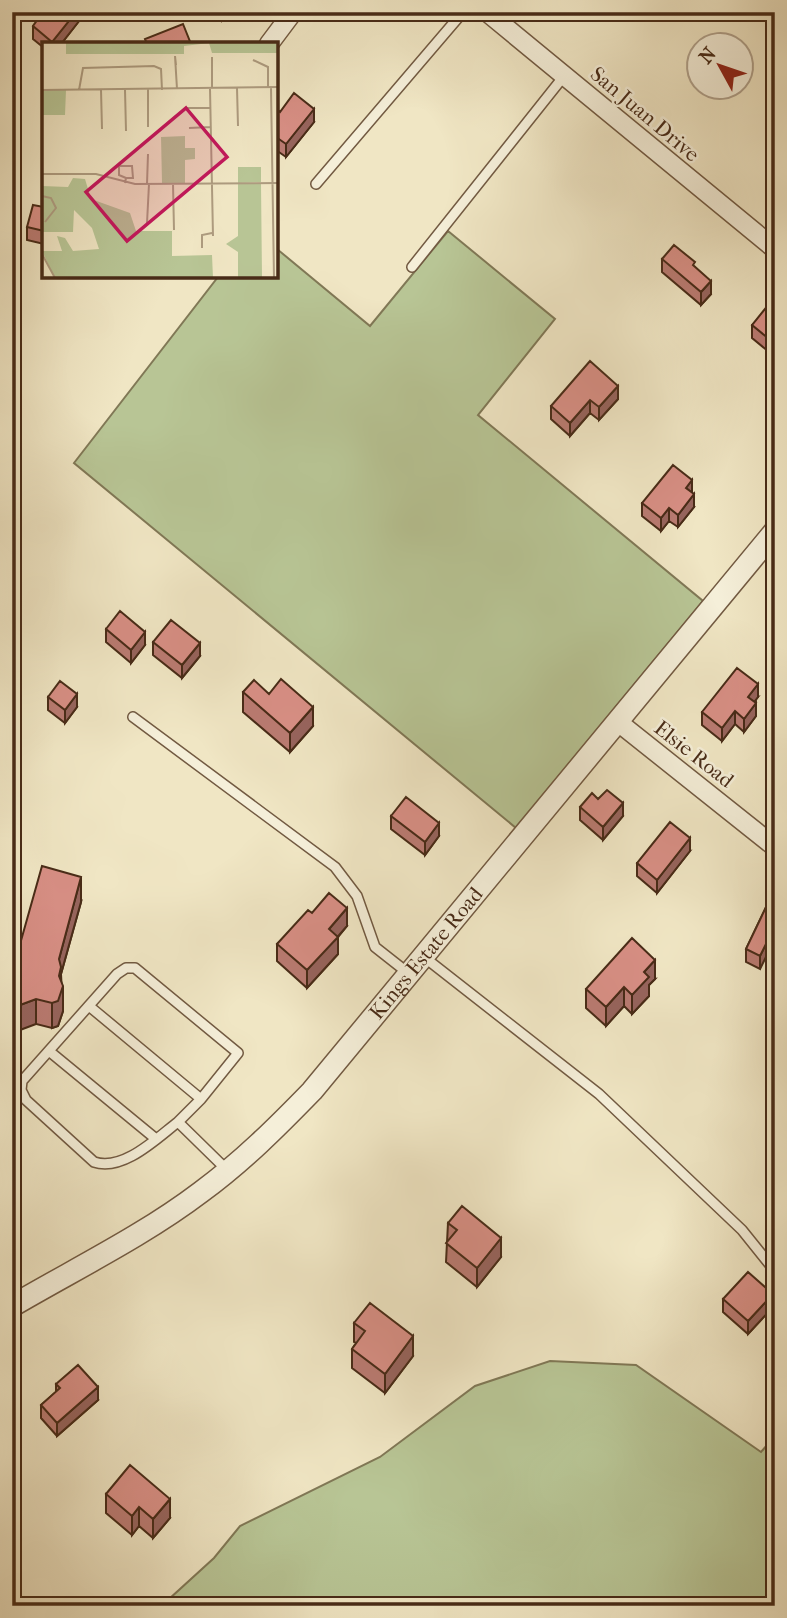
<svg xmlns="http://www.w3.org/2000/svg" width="787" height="1618" viewBox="0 0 787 1618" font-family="'IM FELL French Canon',serif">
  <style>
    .green { fill: #b8c595; stroke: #807856; stroke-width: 2 }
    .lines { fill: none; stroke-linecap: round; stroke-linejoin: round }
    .service-casing { stroke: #725a42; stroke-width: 12 }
    .minor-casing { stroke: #725a42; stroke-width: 21 }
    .tertiary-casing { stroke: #725a42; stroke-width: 24 }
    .service { stroke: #f5efd9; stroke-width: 9 }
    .minor { stroke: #f5efd9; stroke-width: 18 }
    .tertiary { stroke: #f5efd9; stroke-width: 21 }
    .wall { fill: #ba7b72; stroke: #482b17; stroke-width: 2 }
    .shaded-wall { fill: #97645d; stroke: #482b17; stroke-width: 2 }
    .building { fill: #d88f85; stroke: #482b17; stroke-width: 2 }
    .labels { text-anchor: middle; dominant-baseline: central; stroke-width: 5; stroke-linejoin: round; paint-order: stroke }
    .street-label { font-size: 21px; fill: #482b17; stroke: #f5efd9 }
    .inset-road { fill: none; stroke: #ad9b7f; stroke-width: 2 }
    .view { fill: #c2185b; fill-opacity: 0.15; stroke: #c2185b; stroke-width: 3.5 }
    .inset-edge { fill: none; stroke: #482b17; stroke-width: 3.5 }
  </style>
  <rect width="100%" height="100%" fill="#f0e6c4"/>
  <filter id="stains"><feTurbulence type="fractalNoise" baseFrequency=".00286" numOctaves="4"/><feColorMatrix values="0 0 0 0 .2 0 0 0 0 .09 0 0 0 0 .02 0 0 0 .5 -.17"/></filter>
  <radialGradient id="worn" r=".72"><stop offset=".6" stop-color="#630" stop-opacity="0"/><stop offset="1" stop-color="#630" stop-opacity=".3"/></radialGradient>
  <path class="green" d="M448 231 555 319 478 415 703 601 516 828 74 463 218 277 276 276 277 249 370 326Z
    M550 1361 636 1365 761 1452 775 1436V1606H149L169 1599 214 1558 240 1526 380 1457 475 1386Z"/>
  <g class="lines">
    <g class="service-casing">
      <path id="service" d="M316 184 463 12
        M412 267 564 76
        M133 717 335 867 357 896 375 947 408 973
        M424 957 599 1094 742 1230 775 1271
        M89 1006 201 1099
        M49 1051 156 1139
        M178 1122C157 1138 123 1172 94 1162L26 1100 21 1090 22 1081 117 974 126 968H135L238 1053 201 1099 178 1122 227 1170"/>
    </g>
    <g class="minor-casing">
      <path id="minor" d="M487 12 775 249
        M269 44 293 12
        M618 722 775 847"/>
    </g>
    <g class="tertiary-casing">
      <g id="tertiary">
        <path id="s1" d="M12 1306C75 1269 143 1236 201 1192 242 1162 277 1127 312 1091L775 531"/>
      </g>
    </g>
    <use href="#service" class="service"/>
    <use href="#minor" class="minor"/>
    <use href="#tertiary" class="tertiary"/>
  </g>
  <path class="wall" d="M36 12H83V16L61 44H44V48L33 39V26L37 21 36 19Z
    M213 12H228L222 20Z
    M276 109 280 112 314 122 286 157 276 150Z
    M44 207V244L27 240V227Z
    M662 259 695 267 711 294 701 305 662 272Z
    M775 309V357L752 338V325Z
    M618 386V399L599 420 590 413 570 436 551 419V406Z
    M642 503 694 507 678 527 669 521 661 531 642 516Z
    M106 629 145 645 131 663 106 642Z
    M153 642 200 656 182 678 153 655Z
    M243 692 269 694 313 726 290 752 243 712Z
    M48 697 77 707 65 723 48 710Z
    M758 697 754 702 756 716 744 732 735 724 722 741 702 725V712Z
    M598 799 623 816 603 840 580 820V807Z
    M391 816 439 836 425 855 391 829Z
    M690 851 657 893 637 876V863Z
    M81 902 61 974 63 1011 58 1026 52 1028 36 1024 15 962Z
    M768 903 760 969 746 962V949Z
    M312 913 347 926 338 937V954L307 988 277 961V944Z
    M655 979 649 985V996L632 1014 624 1006 606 1026 586 1008V989Z
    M448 1223 501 1257 477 1287 446 1262Z
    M723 1299 773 1307 748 1334 723 1312Z
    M354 1323 413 1356 385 1393 352 1368V1349L356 1343 354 1342Z
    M56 1384 98 1400 57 1436 41 1418V1405L56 1392Z
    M106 1494 170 1518 153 1538 139 1526 132 1535 106 1513Z"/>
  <path class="shaded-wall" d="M76 12H83V16L61 44H52V42Z
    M222 12H228L222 20Z
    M314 109V122L286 157V144Z
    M711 281V294L701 305V292Z
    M618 386V399L599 420V407Z
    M590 400V413L570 436V423Z
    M692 480V493L686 488Z
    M694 494V507L678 527V515Z
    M669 508V521L661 531V518Z
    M145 632V645L131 663V650Z
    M200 643V656L182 678V665Z
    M758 684V697L748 710V697Z
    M77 694V707L65 723V710Z
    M756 703V716L744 732V719Z
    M313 707V726L290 752V733Z
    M735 711V724L722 741V728Z
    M623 803V816L603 840V827Z
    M439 823V836L425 855V842Z
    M690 838V851L657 893V880Z
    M81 877V902L61 974V991L63 986V1011L58 1026 52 1028V1003L59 959Z
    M347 908V926L334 941 338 937V954L307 988V970L329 929Z
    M775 926V939L760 969V956Z
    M655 960V979L649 985V996L632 1014V995L644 972Z
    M624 987V1006L606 1026V1007Z
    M36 999V1024L12 1033V1008Z
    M501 1238V1257L477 1287V1268Z
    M773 1294V1307L748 1334V1321Z
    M413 1336V1356L385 1393V1374Z
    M98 1387V1400L57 1436V1423Z
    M170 1499V1518L153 1538V1519Z
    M139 1507V1526L132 1535V1516Z"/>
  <path class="building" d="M43 12H76L52 42 33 26Z
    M183 24 191 44H147L145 39Z
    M294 93 314 109 286 144 276 137V109L280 112Z
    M33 205 44 207V231L27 227Z
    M674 245 695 262 693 265 711 281 701 292 662 259Z
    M769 304 775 309V344L752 325Z
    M590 361 618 386 599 407 590 400 570 423 551 406Z
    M673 465 692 480 686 488 694 494 678 515 669 508 661 518 642 503Z
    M120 611 145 632 131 650 106 629Z
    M171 620 200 643 182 665 153 642Z
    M737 668 758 684 748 697 756 703 744 719 735 711 722 728 702 712Z
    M281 679 313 707 290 733 243 692 254 680 269 694Z
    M60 681 77 694 65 710 48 697Z
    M607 790 623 803 603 827 580 807 592 793 598 799Z
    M406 797 439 823 425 842 391 816Z
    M670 822 690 838 657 880 637 863Z
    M42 866 81 877 59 959 61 967 59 976 63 986 58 1001 52 1003 36 999 12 1008V963L15 962Z
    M329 893 347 908 329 929 338 937 307 970 277 944 308 910 312 913Z
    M768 903 775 907V926L760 956 746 949Z
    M632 938 655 960 644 972 649 977 632 995 624 987 606 1007 586 989Z
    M462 1206 501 1238 477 1268 446 1243 457 1230 448 1223Z
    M748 1272 773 1294 748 1321 723 1299Z
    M370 1303 413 1336 385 1374 352 1349 365 1331 354 1323Z
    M78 1365 98 1387 57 1423 41 1405 60 1388 56 1384Z
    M130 1465 170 1499 153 1519 139 1507 132 1516 106 1494Z"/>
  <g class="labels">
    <g class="street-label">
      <text transform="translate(645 114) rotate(40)">San Juan Drive</text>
      <text transform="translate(694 754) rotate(38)">Elsie Road</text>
      <text stroke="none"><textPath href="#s1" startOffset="550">Kings Estate Road</textPath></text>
    </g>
  </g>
  <g transform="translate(42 42)">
    <rect width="236" height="236" fill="#f0e6c4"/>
    <path d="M24 0H236V11H170L167 1 142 4V12H24ZM0 48H24L23 73H0ZM143 94V106H153V117L143 118V141H120L119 95ZM196 125H219V140L196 141ZM31 136 43 137 49 157 88 171 94 189H130V214L170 213 171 236H13L0 209H20L15 194 23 196 31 209 57 207 50 186 32 168 31 190H0V144L26 145ZM196 142H219L220 235 231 236H196V210L184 202 196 194Z" fill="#b8c595"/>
    <path class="inset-road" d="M50 0H164M211 18 226 25V46M134 23 133 14 135 47M170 46V15M195 46 196 84M229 46 232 236M168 47 171 194M0 48 237 45M37 48 41 26 112 24 119 27 120 48M59 48 60 87M83 48 84 89M145 66H168M106 85V47M147 86 169 85M0 132H54L93 142 237 141M83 141 84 136H91L90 124H77V133L84 136M105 142 106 112M131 142 132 188M0 154 9 156 14 166 3 180M105 181 107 142M160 206V193L170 191M0 212 13 236"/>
    <path class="view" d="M144 66 185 115 85 199 44 150Z"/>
    <rect width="236" height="236" class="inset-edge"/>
  </g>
  <rect width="787" height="1618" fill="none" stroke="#f0e6c4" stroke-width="42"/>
  <rect x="14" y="14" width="759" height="1590" fill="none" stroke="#482b17" stroke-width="3.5"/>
  <rect x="21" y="21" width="745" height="1576" fill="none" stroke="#482b17" stroke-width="2"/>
  <g transform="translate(720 66) rotate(310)"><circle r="33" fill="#f5efd9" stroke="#b0a18b" stroke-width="2"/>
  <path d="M0-5L12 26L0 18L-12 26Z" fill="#8f2418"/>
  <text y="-10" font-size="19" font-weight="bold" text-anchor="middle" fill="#482b17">N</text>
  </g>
  <rect width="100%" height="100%" filter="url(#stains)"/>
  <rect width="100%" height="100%" fill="url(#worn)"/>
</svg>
